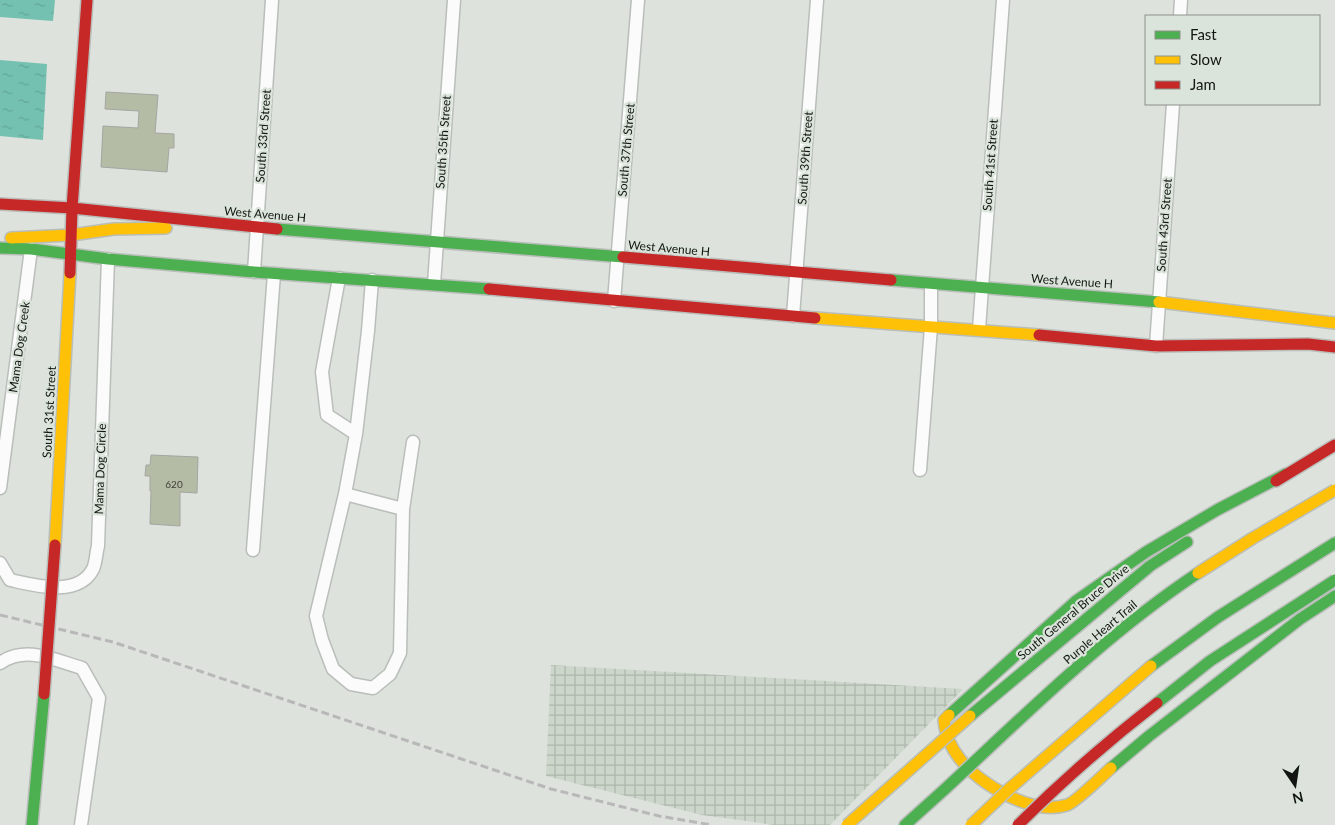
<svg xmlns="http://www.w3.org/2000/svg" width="1335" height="825" viewBox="0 0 1335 825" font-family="Lato,sans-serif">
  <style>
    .industrial { fill: url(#industrial-grid) }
    .water { fill: url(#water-ripples) }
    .building { fill: #b5bca6; stroke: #a3a6a2 }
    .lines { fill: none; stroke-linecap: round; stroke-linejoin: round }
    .street-casing { stroke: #babeba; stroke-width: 15 }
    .fast-casing { stroke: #babeba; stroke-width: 14 }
    .slow-casing { stroke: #babeba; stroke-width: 14 }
    .jam-casing { stroke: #babeba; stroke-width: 14 }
    .street { stroke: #fafbfa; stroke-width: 12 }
    .fast { stroke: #4caf50; stroke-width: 11 }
    .slow { stroke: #ffc107; stroke-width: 11 }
    .jam { stroke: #c62828; stroke-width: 11 }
    .rail { stroke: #b7b8b7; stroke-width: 3; stroke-dasharray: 8 4; stroke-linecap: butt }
    .fast-bridge-casing { stroke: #babeba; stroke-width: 14; stroke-linecap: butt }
    .slow-bridge-casing { stroke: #babeba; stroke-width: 14; stroke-linecap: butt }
    .jam-bridge-casing { stroke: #babeba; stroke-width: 14; stroke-linecap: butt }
    .fast-bridge { stroke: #4caf50; stroke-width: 11 }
    .slow-bridge { stroke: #ffc107; stroke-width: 11 }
    .jam-bridge { stroke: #c62828; stroke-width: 11 }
    .labels { text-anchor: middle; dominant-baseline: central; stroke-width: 4.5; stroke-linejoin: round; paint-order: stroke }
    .number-label { font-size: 10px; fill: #3b3f36 }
    .street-label { font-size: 12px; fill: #121511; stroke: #dbe4da }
  </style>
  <defs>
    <pattern id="industrial-grid" width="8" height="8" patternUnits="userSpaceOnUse" patternTransform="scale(1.25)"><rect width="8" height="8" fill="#ccd6ca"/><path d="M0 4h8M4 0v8" fill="none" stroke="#aeb7ac"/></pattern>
    <pattern id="water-ripples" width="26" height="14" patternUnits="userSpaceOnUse" patternTransform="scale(1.25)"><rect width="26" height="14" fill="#74c1b1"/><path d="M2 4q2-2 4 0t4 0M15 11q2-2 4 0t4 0" fill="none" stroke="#63a597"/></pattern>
  </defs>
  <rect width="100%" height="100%" fill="#dde2dc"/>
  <path class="industrial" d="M551 665 963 689 830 825H774L702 815 546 776Z"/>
  <path class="water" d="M0 0H55L53 21 0 17Z
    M0 60 47 64 43 140 0 136Z"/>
  <path class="building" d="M106 92 158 95 155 133 174 134V148H169L167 172 101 167 103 126 138 128 139 111 105 109Z
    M151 455 198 457 197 493 180 492V526L150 524 151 491H150V476H145L146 465H150Z"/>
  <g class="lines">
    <g class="street-casing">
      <path id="street" d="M1180 16 1181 0
        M254 272 272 0
        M339 278 322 372 327 415 356 434 345 494 403 509
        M434 284 454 0
        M614 301 638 0
        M793 316 817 0
        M979 329 1003 0
        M1156 346 1173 104
        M356 434 368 331 372 280
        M920 470 931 327V284
        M0 488 31 249
        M345 494 316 616 322 640 333 669 351 684 373 688 390 674 400 653 403 509 413 442
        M253 550 274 274
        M0 563 10 580C34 585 78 598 93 569 96 563 96 553 98 546L108 259
        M0 663C26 645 54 660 82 668L99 698 81 825"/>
    </g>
    <g class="fast-casing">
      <path id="fast" d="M277 229 623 257
        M0 248 31 249 108 259 254 272 489 289
        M891 280 1159 302
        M1151 666 1218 617 1335 543
        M949 715 1076 601 1146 552 1217 510 1286 474
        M970 716 1150 566 1187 542
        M1111 768 1149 736 1300 619 1335 596
        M32 825 44 694
        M905 825 945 789"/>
    </g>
    <g class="slow-casing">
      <path id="slow" d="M11 238 71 235 114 229 166 228
        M1159 302 1335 323
        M815 318 1039 335
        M55 545 70 273
        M949 715 944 720C945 733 951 748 960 759 980 785 1033 816 1067 805 1075 803 1103 775 1111 768"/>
    </g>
    <g class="jam-casing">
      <path id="jam" d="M0 204 72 208 277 229
        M623 257 891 280
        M70 273 72 208 87 0
        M489 289 815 318
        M1039 335 1156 346 1308 344 1335 347
        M1276 481 1335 445"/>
    </g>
    <use href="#street" class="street"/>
    <use href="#fast" class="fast"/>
    <use href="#slow" class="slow"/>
    <use href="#jam" class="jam"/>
    <path class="rail" d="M0 615 113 642 551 789 659 816 712 825"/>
    <g class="fast-bridge-casing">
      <path id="fast-bridge" d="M1157 703 1210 661 1335 580
        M945 789C1026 714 1106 634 1198 573"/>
    </g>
    <g class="slow-bridge-casing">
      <path id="slow-bridge" d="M1198 573 1253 538 1335 490
        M847 825 970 716
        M971 825 1009 789 1151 666"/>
    </g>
    <g class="jam-bridge-casing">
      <path id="jam-bridge" d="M44 694 55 545
        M1018 825C1062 781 1108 741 1157 703"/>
    </g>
    <use href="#fast-bridge" class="fast-bridge"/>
    <use href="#slow-bridge" class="slow-bridge"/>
    <use href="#jam-bridge" class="jam-bridge"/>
  </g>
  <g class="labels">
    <g class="number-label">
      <text x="174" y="484">620</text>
    </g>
    <g class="street-label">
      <text transform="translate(263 136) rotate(-86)">South 33rd Street</text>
      <text transform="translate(443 142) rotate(-86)">South 35th Street</text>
      <text transform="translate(626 150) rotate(-85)">South 37th Street</text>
      <text transform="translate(805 158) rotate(-86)">South 39th Street</text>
      <text transform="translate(990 165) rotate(-86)">South 41st Street</text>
      <text transform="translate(265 214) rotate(5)">West Avenue H</text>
      <text transform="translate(1164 225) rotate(-86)">South 43rd Street</text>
      <text transform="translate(669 248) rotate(5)">West Avenue H</text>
      <text transform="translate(1072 281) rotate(4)">West Avenue H</text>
      <text transform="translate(19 347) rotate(-82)">Mama Dog Creek</text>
      <text transform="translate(49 412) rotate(-87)">South 31st Street</text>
      <text transform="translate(100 469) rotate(-88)">Mama Dog Circle</text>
      <text transform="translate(1073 612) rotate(-40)">South General Bruce Drive</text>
      <text transform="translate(1100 632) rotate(-40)">Purple Heart Trail</text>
    </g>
  </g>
  <rect x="1145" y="15" width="175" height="90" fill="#dbe4da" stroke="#8b918a"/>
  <rect x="1155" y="31" width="25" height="8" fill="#4caf50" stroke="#8b918a"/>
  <text x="1190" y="40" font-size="15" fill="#121511">Fast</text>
  <rect x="1155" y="56" width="25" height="8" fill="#ffc107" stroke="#8b918a"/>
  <text x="1190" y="65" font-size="15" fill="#121511">Slow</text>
  <rect x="1155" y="81" width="25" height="8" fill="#c62828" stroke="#8b918a"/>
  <text x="1190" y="90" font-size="15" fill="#121511">Jam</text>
  <g transform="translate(1295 785) rotate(167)" stroke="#dbe4da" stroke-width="4" paint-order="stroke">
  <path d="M0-4L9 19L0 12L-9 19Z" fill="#121511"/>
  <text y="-8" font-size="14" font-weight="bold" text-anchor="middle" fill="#121511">N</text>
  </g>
</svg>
